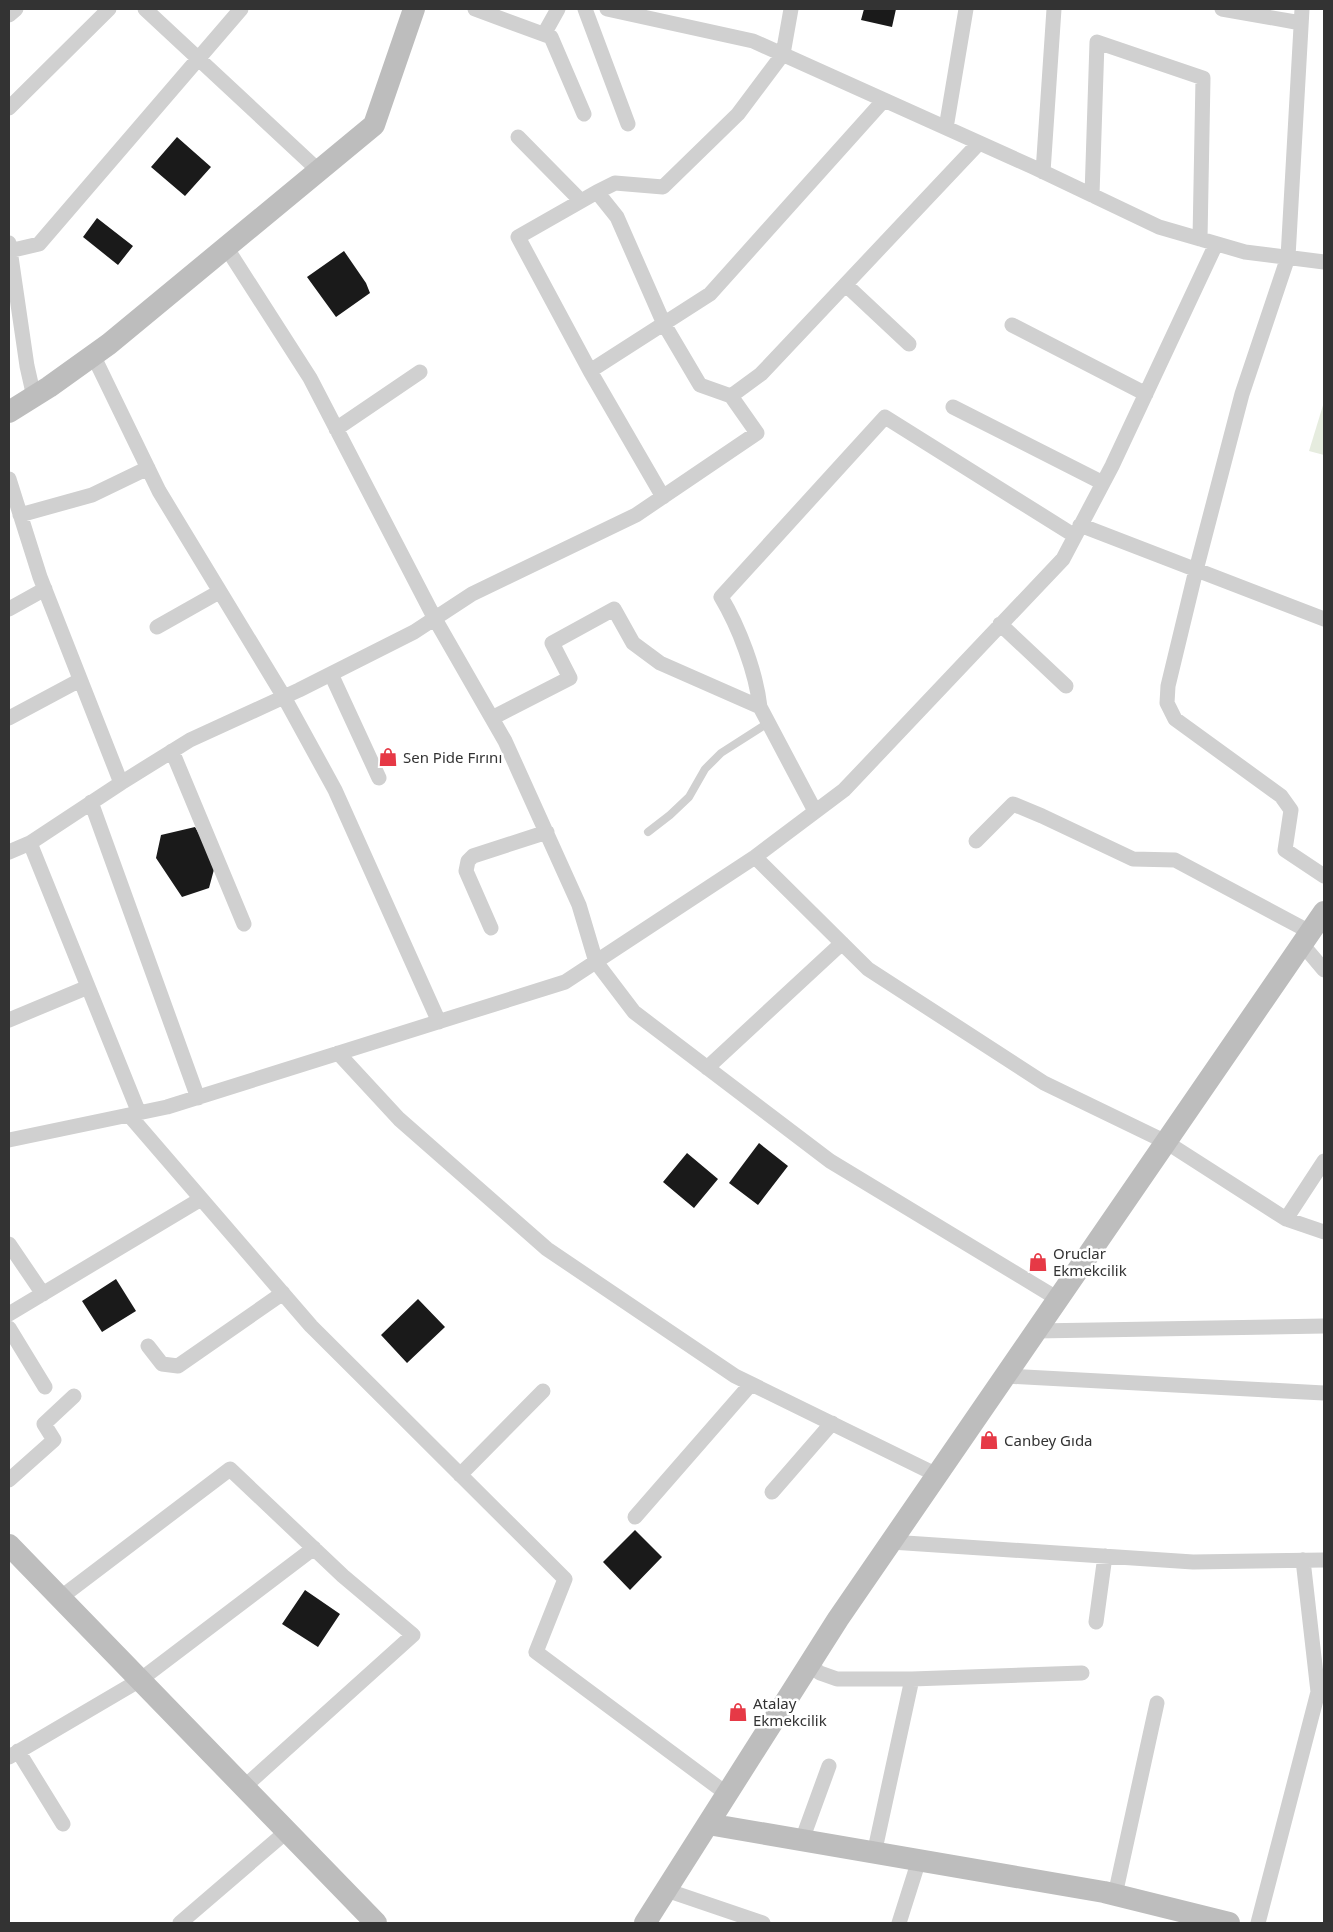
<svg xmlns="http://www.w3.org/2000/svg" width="1333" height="1932" viewBox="0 0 1333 1932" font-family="'Noto Sans',sans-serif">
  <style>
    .green { fill: #e6ecdf }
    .building { fill: #1a1a1a }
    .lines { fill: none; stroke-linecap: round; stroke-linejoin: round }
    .service { stroke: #d0d0d0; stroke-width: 8 }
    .minor { stroke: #d0d0d0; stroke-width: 15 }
    .secondary { stroke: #bdbdbd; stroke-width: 22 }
    .labels { text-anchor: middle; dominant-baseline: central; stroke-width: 5; stroke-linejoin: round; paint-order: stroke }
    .poi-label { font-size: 15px; fill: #333; stroke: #fff; text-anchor: start }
  </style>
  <rect width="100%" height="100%" fill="#fff"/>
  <path class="green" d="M1324 402V455L1309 451Z"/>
  <path class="building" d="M864 9H896L892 27 861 20Z
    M177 137 211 167 185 196 151 167Z
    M97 218 133 246 118 265 83 237Z
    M344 251 366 283 370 293 336 317 307 277Z
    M195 827 216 862 209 888 182 897 156 858 161 835Z
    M759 1143 788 1166 758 1205 729 1183Z
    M687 1153 718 1179 694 1208 663 1182Z
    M116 1279 136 1311 102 1332 82 1301Z
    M418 1299 445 1327 407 1363 381 1335Z
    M635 1530 662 1557 630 1590 603 1562Z
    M305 1590 340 1614 318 1647 282 1624Z"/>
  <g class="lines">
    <path class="service" d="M648 832 670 815 689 797 705 769 721 753 768 723"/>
    <path class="minor" d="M145 9 319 171
      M475 9 551 37 584 114
      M585 9 628 124
      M607 9 753 41 1033 167 1159 227 1245 252 1324 262
      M1222 9 1301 23
      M1302 9 1288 257 1242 394 1196 570 1168 686 1167 703 1175 719 1281 796 1291 810 1285 850 1324 876
      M9 15 16 9
      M544 34 558 9
      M9 108 109 9
      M946 128 966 9
      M518 137 581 201
      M1043 172 1054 9
      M597 192 518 237 590 371 663 497
      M1092 195 1097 42 1203 78 1200 239
      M9 243 27 366 34 397
      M226 247 310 378 435 619 505 741 579 905 596 962 634 1012 830 1161 1058 1299
      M9 251 39 244 241 9
      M846 285 909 344
      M1012 325 1146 394
      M93 355 159 491 284 697 335 790 439 1022
      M590 371 710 294 884 100
      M731 396 700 385 664 324 617 217 597 192 615 183 663 187 738 114 783 54 791 9
      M953 407 1103 483
      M336 429 420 372
      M9 479 40 577 121 783 30 843
      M20 515 92 495 148 468
      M1080 525 1324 619
      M9 609 45 589
      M1000 624 1066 686
      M157 627 219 592
      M331 674 379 778
      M760 707C756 672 739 627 721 597L885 417 1075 536
      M9 718 80 680
      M492 718 570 678 552 643 614 609 633 643 660 663 760 707 815 811
      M172 751 244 924
      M121 783 190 740 299 690 414 632 472 594 636 515 757 433 731 396 761 374 979 143
      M91 802 198 1098
      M976 841 1013 804 1042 816 1133 859 1175 860 1310 932
      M9 852 30 843 139 1113
      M755 857 868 969 1044 1083 1166 1142 1286 1219 1324 1232
      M491 928 466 871 468 861 473 856 547 832
      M1302 944 1324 970
      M9 1020 88 987
      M338 1053 399 1119 547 1249 735 1376 937 1475
      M707 1068 842 943
      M129 1115 311 1326 565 1579 536 1652 727 1794
      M9 1140 167 1107 565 982 755 857 844 790 1063 559 1112 466 1216 244
      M1286 1219 1324 1161
      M9 1244 43 1294
      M9 1314 201 1199
      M9 1328 45 1387
      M1036 1331 1324 1326
      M148 1346 162 1364 178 1366 283 1293
      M1005 1376 1324 1393
      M460 1475 543 1391
      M9 1480 54 1440 44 1424 74 1396
      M772 1492 832 1423
      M635 1517 751 1384
      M891 1542 1193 1562 1324 1560
      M60 1598 230 1469 343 1576 413 1635 243 1788
      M1096 1622 1105 1556
      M809 1665 820 1673 837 1679H912L1082 1673
      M18 1751 63 1824
      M9 1757 140 1680 314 1548
      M802 1840 829 1766
      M874 1854 912 1679
      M666 1890 763 1923
      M1115 1895 1157 1703
      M180 1923 286 1832
      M899 1923 919 1860
      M1258 1923 1318 1692 1303 1560"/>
    <path class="secondary" d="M9 412 49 387 109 344 374 125 414 9
      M9 1545 376 1923
      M708 1824 1104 1892 1229 1923
      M645 1923 838 1619 1324 912"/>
  </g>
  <defs>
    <g id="shop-bare" transform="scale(1.5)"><path d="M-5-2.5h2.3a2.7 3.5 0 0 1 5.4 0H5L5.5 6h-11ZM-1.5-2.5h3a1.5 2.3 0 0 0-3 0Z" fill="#e63946" stroke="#fff" stroke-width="2.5" paint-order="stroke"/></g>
  </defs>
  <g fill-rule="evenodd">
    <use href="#shop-bare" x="388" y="757"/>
    <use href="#shop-bare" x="1038" y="1262"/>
    <use href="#shop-bare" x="989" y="1440"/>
    <use href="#shop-bare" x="738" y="1712"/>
  </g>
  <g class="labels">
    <g class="poi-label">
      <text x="403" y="757">Sen Pide Fırını</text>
      <text x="1053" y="1253">Oruclar<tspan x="1053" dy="17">Ekmekcilik</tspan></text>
      <text x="1004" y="1440">Canbey Gıda</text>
      <text x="753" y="1703">Atalay<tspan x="753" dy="17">Ekmekcilik</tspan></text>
    </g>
  </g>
  <rect width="1333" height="1932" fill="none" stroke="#333333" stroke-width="20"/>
</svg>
